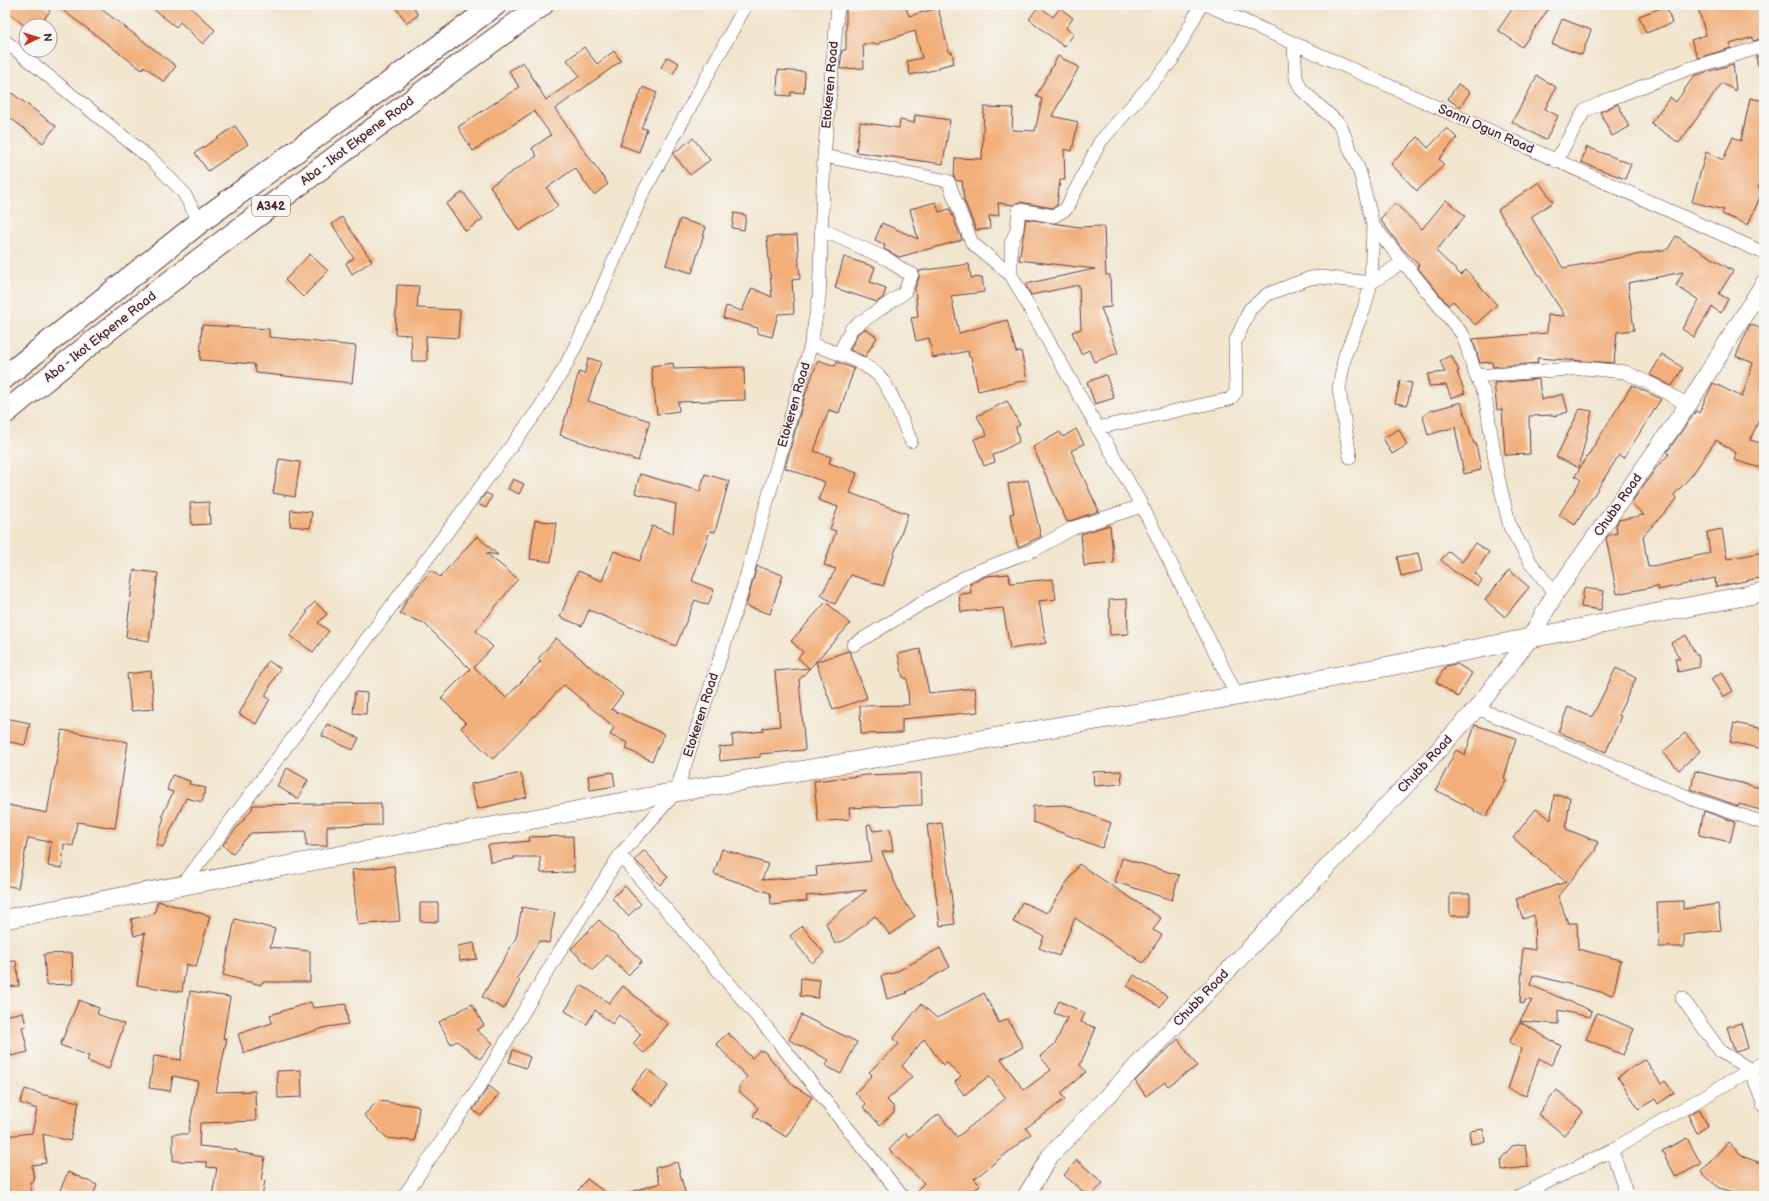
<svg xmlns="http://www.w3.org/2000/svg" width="1769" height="1201" viewBox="0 0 1769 1201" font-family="'Balsamiq Sans',sans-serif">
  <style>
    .building { fill: #f2af7a }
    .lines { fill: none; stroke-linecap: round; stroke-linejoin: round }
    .minor-casing { stroke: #633d43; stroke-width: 14 }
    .tertiary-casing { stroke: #633d43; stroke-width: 18 }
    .secondary-casing { stroke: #633d43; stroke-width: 20 }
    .trunk-casing { stroke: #633d43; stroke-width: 24 }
    .minor { stroke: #fff; stroke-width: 13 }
    .tertiary { stroke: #fff; stroke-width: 17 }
    .secondary { stroke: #fff; stroke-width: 19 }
    .trunk { stroke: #fff; stroke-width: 22 }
    .labels { text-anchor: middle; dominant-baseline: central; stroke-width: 3; stroke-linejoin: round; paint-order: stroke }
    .shield { fill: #f6f6f2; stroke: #7e6067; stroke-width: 1 }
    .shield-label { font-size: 12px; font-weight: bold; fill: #4a1f2b }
    .street-label { font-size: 13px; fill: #4a1f2b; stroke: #f6f6f2 }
  </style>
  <rect width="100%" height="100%" fill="#f6f6f2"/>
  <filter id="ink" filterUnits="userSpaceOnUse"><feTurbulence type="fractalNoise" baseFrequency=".025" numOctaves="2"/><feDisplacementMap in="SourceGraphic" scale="8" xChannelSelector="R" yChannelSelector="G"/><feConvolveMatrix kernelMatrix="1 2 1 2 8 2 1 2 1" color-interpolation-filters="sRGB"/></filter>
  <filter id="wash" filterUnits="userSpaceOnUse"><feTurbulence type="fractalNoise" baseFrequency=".012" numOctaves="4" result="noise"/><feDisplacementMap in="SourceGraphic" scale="16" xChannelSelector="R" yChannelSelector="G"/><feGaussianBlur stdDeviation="0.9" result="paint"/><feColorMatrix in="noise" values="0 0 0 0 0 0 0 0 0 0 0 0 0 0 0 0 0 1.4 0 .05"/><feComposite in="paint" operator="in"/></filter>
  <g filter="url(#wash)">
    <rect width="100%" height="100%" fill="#f1e5cd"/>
    <g id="blocks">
      <path class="building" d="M5 5H43L50 11 39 26H25L5 10Z
        M56 5H96L176 66 164 82 144 66 142 70Z
        M148 5H188L215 30 203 44 180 22 176 27Z
        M394 5H412L418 15 407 23Z
        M880 5H905L909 16 938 8 949 52H952L954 63 939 67V69L910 75 907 61 922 58 915 31 880 42V44H863L864 68 840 69 842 50H846V8L881 6Z
        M1515 5H1551L1522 47 1498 30Z
        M1697 5H1764V38L1753 41V37L1730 44 1731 48 1698 58 1691 40 1706 35Z
        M1039 6 1053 17 1060 8 1073 18 1066 28 1074 34 1064 47 1029 19Z
        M1666 6 1672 23 1646 33 1639 16Z
        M1562 19 1591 30 1582 55 1552 44Z
        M584 47 597 64 614 51 621 61 555 109 608 184 594 195 575 168 547 188 558 206 519 231 490 186 537 156 532 148 551 135 534 111 473 151 458 127 519 87 509 71 523 62 546 100 580 76 567 60Z
        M1764 54V64L1758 65 1756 57Z
        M1058 56 1079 67 1052 116 1078 122 1072 151 1064 149 1065 180H1060L1057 205 1052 208 1020 202 1013 205 998 203 999 215 989 216 990 229 976 230 964 200 962 181H957L954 177 955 158 982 159 984 107 1013 108 1012 130 1035 131 1042 99 1036 96Z
        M667 57 679 63 673 74 661 67Z
        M1733 64 1736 91 1722 83 1679 143 1651 123 1670 97 1676 102 1694 76Z
        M778 70 805 72 804 93 791 92V96L777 95Z
        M1537 76 1556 87 1545 109 1558 116 1546 140 1512 122Z
        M1458 84 1470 92 1460 107 1448 99Z
        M643 87 657 93 641 128 647 129 639 152 620 145 630 117Z
        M5 88 56 126 43 143 5 114Z
        M1750 98 1764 101V174L1758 188 1763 190 1748 225 1722 214 1724 210 1692 202 1706 152 1723 160 1733 137 1741 141Z
        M1618 104 1629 127 1612 136 1600 112Z
        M915 115 950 120 943 164 856 152 860 122 899 128 900 120 914 123Z
        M235 126 248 144 208 171 195 153Z
        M1447 128 1457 138 1439 159 1444 165 1417 191 1391 164 1418 137 1428 148Z
        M693 138 710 160 690 175 673 154Z
        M1587 147 1631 164 1625 179 1581 162Z
        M1539 182 1553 202 1531 217 1563 268 1668 249 1676 236 1733 271 1719 294 1728 299 1721 313 1712 307 1694 337 1682 329 1699 300 1676 286 1683 272 1628 283 1634 330 1617 332 1614 363 1537 358 1538 363 1493 367 1492 362 1480 363 1473 339 1547 333 1548 315 1565 316 1498 210Z
        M463 192 483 219 466 231 446 204Z
        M1446 200 1465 216 1436 251 1461 275 1466 270 1497 305 1475 325 1453 301 1448 305 1417 267 1419 265 1402 248 1380 219 1395 203 1422 229Z
        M936 202 939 212 950 209 962 240 899 257 884 249 885 245 875 240 882 223 918 239 910 209Z
        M734 213 746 215 744 230 732 228Z
        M342 217 372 261 352 274 346 263 354 258 332 224Z
        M680 219 706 227 692 273 666 265Z
        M1026 219 1079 227 1104 226 1106 275H1110L1111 307 1101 308 1118 353 1094 362 1089 350 1081 354 1072 332 1081 329 1079 285 1031 295 1025 284 1095 269 1019 260Z
        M797 235 800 279 792 280 794 313 778 314 772 337 757 333 758 328 723 318 726 306 742 311 752 288 772 297 767 237Z
        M310 254 328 271 303 297 285 280Z
        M844 257 875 267 870 282 886 288 883 298 877 302 835 288Z
        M969 264 971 278 982 277 984 292 951 296 959 333 1007 320 1016 352 1021 351 1027 380 978 391 971 357H969L968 351 933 358 929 338 916 341 911 318 918 317 915 288 919 277V271Z
        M397 285 419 286 417 308 460 310 458 338 426 336 427 361H412L411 335 395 334Z
        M1750 324 1764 330V394L1760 406 1764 409 1750 440 1764 444V458L1761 468 1734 460 1736 453 1716 440 1692 475 1674 495 1677 499 1643 536 1648 567 1710 553 1707 532 1722 529 1727 559 1764 552V577L1716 587 1715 578 1658 590 1657 586 1617 594 1606 538 1609 535 1617 533 1616 525 1619 520 1644 515 1631 503 1656 468 1669 454 1667 452 1696 411 1699 413 1713 383 1742 397 1753 363 1736 356Z
        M202 325 269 329V337L356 346 352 383 256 373 254 364 200 360Z
        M865 329 877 337 865 357 850 350 858 333Z
        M1662 354 1683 368 1672 386 1650 375Z
        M1451 355 1459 371 1457 372 1465 393 1451 398 1446 385 1429 386 1428 374 1445 372 1440 361Z
        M589 358 601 362 588 401 650 421 638 461 560 435 579 372 584 374Z
        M818 360 835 366 837 362 854 369 839 413 829 410 814 451 831 457 829 463 857 473 850 493 908 514 883 586 851 575 835 604 821 595 836 569 824 565 836 531 830 529 838 507 818 500 825 482 785 468 805 395Z
        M673 363 674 369 744 367 745 400 678 402 679 411 657 414 651 366Z
        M1106 375 1114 398 1095 404 1087 382Z
        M1539 379 1541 400 1563 394 1568 412 1554 416 1553 415 1529 416 1530 454 1505 455 1502 409 1497 410 1494 383Z
        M1400 381 1412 383 1407 405 1395 403Z
        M1632 385 1661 399 1624 458 1619 455 1575 525 1559 515 1581 480 1575 476Z
        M1007 401 1020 425 1016 427 1019 442 993 455 995 462 984 466 974 439 987 435 977 416Z
        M1461 402 1474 444 1476 443 1481 470 1464 474 1455 427 1428 435 1423 416 1430 411Z
        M1580 409 1592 411 1579 468 1556 457Z
        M1076 429 1084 444 1071 451 1099 511 1067 522 1033 447 1060 432 1063 437Z
        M1399 429 1407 445 1392 454 1383 438Z
        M279 459 300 462 295 497 273 493Z
        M640 474 700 491 705 474 729 481 715 532 710 531 692 581 714 590 708 605 695 600 676 646 589 610 582 626 560 617 578 571 602 581 614 551 640 561 652 526 673 534 676 504 635 493Z
        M513 479 524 484 519 494 508 489Z
        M1028 480 1041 537 1018 547 1010 514 1014 513 1008 484Z
        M486 493 492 496 486 508 478 504Z
        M209 502 210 524 192 525 190 503Z
        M291 510 312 512 310 528 290 526Z
        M535 520 556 523 551 562 530 559Z
        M1106 526H1110L1114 563 1084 566 1081 534Z
        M477 536 498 555 486 553 518 579 476 631 493 647 474 667 506 698 541 661 538 659 556 638 623 694 611 709 664 734 652 761 626 749 628 743 610 735 614 727 564 685 493 759 461 728 466 723 441 698 470 669 424 623 400 614 406 601 431 570 440 577Z
        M1475 543 1489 552 1475 573 1482 580 1478 586 1452 570 1441 560 1449 551 1462 562Z
        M1418 553 1422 571 1401 576 1397 557Z
        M757 566 783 575 770 614 746 606Z
        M134 570 158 573 149 641 126 637Z
        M1509 570 1529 587 1505 617 1485 600Z
        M1009 574 1010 583 1053 579 1056 599 1039 601 1046 643 1010 649 1003 608 961 612 959 594 971 593 970 584 987 576Z
        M1584 588 1604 591 1601 610 1581 607Z
        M1127 599 1128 634 1110 635 1109 600Z
        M315 602 327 614 318 623 329 631 313 652 290 636 308 612 306 611Z
        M826 602 850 624 799 680 805 750 760 754V757L720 761 719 747 733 746 732 735 763 731V728L780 726 775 671 809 668 798 658 803 652 791 641Z
        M1686 635 1696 655H1698L1700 667 1678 672 1675 659H1680L1671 643Z
        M920 649 929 693 975 688 978 712 902 719V733L861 734 860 706 909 705 907 678H903L898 654Z
        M848 651 850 652 867 698 833 710 816 662Z
        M268 661 280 668 265 696 270 699 256 724 239 714Z
        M1457 664 1472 673 1458 697 1436 682 1446 666Z
        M1616 668 1636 678 1618 715 1621 716 1606 752 1558 732 1568 707 1592 717Z
        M151 671 154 709 131 711 127 674Z
        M1722 672 1733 691 1723 697 1711 679Z
        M355 692 367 693 366 714 353 713Z
        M5 718 30 723 25 745 5 741Z
        M1734 723 1764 729V749L1730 742Z
        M327 724 359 738 353 750 322 736Z
        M1475 725 1516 738 1504 778 1506 780 1486 817 1474 811 1475 810 1436 790 1456 750 1465 755Z
        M62 730 128 742 115 828 77 822 73 846 64 844 62 868 48 866 51 842 28 838 18 888 5 885V818L8 805 47 813Z
        M1685 733 1700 751 1679 770 1663 752Z
        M287 768 308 780 298 799 277 786Z
        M1121 771 1122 784 1094 786 1093 772Z
        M1695 771 1764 789V811L1739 804 1738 806 1691 789Z
        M613 772 615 786 590 790 588 776Z
        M521 773 527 797 477 809 471 784Z
        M921 773 922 805 849 808 850 819 818 822 814 781 867 775Z
        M172 775 190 781 189 784 206 788 202 802 186 798 163 847 156 845 164 817 162 816 173 792 167 790Z
        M1554 795 1570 797 1566 829 1598 842 1595 851 1558 896 1568 923H1577L1578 949 1621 960 1613 995 1533 975 1530 985 1592 1011 1590 1017 1558 1010V1024L1520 1021 1532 1000H1525L1524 1004 1520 1003 1522 967H1521L1523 948 1535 950 1534 915 1523 919 1516 899 1566 882 1513 838 1536 809 1551 819Z
        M381 803V825L327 826V846H306V831L251 833 232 854 223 845 252 809 253 805Z
        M1066 805 1111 823 1102 848 1033 822V806Z
        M1704 811 1735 822 1730 842 1699 835Z
        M942 823 955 924 940 926 927 825Z
        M870 824 873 831 890 829 893 851 882 852 902 899 915 916 890 935 875 916 845 940 835 944 826 923 867 890 806 896 807 901 771 905 770 893 714 874 722 849 768 864 762 880 817 876 816 867 871 861 867 825Z
        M573 836 574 872 541 873 540 857H514V859L490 862 488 845 530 841 529 837Z
        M644 850 668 877 660 885 635 860Z
        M1122 858 1179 875 1172 900 1115 882Z
        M1079 864 1161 918 1153 930 1162 935 1143 963 1075 918 1059 956 1039 948 1044 936 1013 922 1022 902 1047 913Z
        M394 866 400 921 358 925 352 870Z
        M625 886 641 904 628 916 612 898Z
        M1450 894H1470V916H1450Z
        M158 901 210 916 196 967 186 964 182 992 137 985 145 933 134 936 131 919 154 914Z
        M1683 901V909L1718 904 1721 930 1684 935V947H1659L1657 902Z
        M420 903H438V922L420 921Z
        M522 907 555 913 549 943 539 941 517 978 520 980 504 1009 482 997 516 938Z
        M235 919 275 929 270 947 310 951V982H262L261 985 223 975Z
        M599 920 642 961 628 975 607 955 593 970 571 949Z
        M802 926 824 953 812 963 790 936Z
        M474 943 477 959 460 961 458 946Z
        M940 948 950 967 906 992 908 993 887 999 881 976 894 973Z
        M72 953 73 984 46 985 44 954Z
        M16 961 19 986 5 987V962Z
        M1134 975 1167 996 1160 1007 1127 986Z
        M801 978 820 980 818 998 800 996Z
        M581 985 609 1003 623 986 668 1024 644 1053 633 1044 641 1034 619 1015 612 1024 595 1010 587 1024 565 1011Z
        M190 991 230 997 223 1039 227 1038 216 1092 255 1091 256 1121 200 1123 199 1146 237 1150V1152L265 1157 261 1180 265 1181 262 1196H212L217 1168 207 1167V1162L173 1161V1134H188L198 1081 173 1076 170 1091 149 1088 154 1056 181 1060Z
        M984 993 999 1023 1008 1019 1023 1047 1001 1059 1024 1090 1051 1070 1040 1056 1055 1044 1067 1018 1054 1013 1059 1001 1085 1013 1081 1022 1096 1028 1080 1065 1086 1072 1061 1093 1065 1099 1026 1128 1031 1134 974 1179 980 1185 969 1196H924L917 1190 924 1183 889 1150 905 1133 909 1137 939 1114 957 1137 1006 1098 989 1076 964 1095 955 1082 961 1076 946 1062 943 1065 924 1039 902 1066 912 1077 887 1100 894 1107V1112L880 1125 863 1107 866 1104 855 1093 872 1075 869 1072 899 1044 893 1039 921 1004 937 1018Z
        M79 1000 99 1008 97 1014 124 1024 109 1069 87 1061 89 1056 60 1045Z
        M311 1002 313 1008 346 1004 348 1024 327 1027 244 1053 238 1034 272 1023 270 1015Z
        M472 1004 484 1026 476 1030 493 1043 480 1059 457 1041 451 1044 439 1022Z
        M23 1012 26 1026 22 1027 28 1052 11 1056 5 1032V1016Z
        M1597 1013 1634 1029 1623 1055 1586 1039Z
        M801 1015 857 1042 841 1074 826 1066 829 1060 789 1040Z
        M1520 1022 1561 1046 1551 1065 1539 1058 1526 1096 1508 1089 1521 1049 1509 1042Z
        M1741 1023 1748 1048 1736 1052 1734 1050 1727 1027Z
        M728 1033 752 1058 759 1051H764L794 1086 812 1097 786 1137 753 1116 758 1108 739 1091V1087L747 1077 716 1044Z
        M1178 1039 1197 1066 1168 1086 1165 1082 1146 1096 1135 1081Z
        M513 1050 530 1057 526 1068 509 1062Z
        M1645 1059 1661 1084 1665 1081 1674 1093 1658 1104 1655 1099 1639 1109 1618 1077Z
        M647 1069 668 1086 653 1106 631 1088Z
        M301 1070 302 1097 278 1098 277 1071Z
        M489 1086 499 1094 481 1116 473 1110Z
        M25 1089 44 1095 79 1102 70 1141 43 1134 46 1163 32 1165 34 1182H30L32 1196H9L5 1163V1136L32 1133 37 1109 20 1103Z
        M1557 1090 1583 1112 1564 1135 1538 1114Z
        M378 1101 419 1106 415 1141 387 1138 364 1115Z
        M1699 1109 1708 1126 1697 1133 1688 1115Z
        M1483 1129 1485 1142 1471 1144 1469 1131Z
        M1687 1138 1701 1164 1676 1177 1662 1151Z
        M1728 1142 1744 1157 1764 1164V1185L1760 1196H1745L1719 1188 1701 1172Z
        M1525 1144 1528 1167 1502 1170 1501 1159 1512 1146Z
        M1077 1160 1103 1183 1091 1196H1088L1064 1175Z
        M677 1162 686 1196H627V1193L660 1183 655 1168Z
        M68 1172 97 1185 93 1196H73L60 1190Z
        M587 1179 610 1196H574Z"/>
    </g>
  </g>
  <g filter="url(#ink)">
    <use href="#blocks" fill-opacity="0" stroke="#633d43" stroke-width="1"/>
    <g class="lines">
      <g class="minor-casing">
        <path id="minor" d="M1208 5 1764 253
          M5 41 152 160 183 192 200 222
          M1294 44 1296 78 1301 89 1340 125 1360 173 1373 225 1371 283 1364 309 1345 355 1339 389 1350 457
          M824 156 948 181 972 243 1011 275 1142 506 1237 696
          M1556 161 1584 111 1612 98 1688 69 1764 46
          M1373 225 1463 335 1476 376 1485 395 1497 473 1510 527 1531 563 1555 594
          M823 230 889 260 904 271 912 274 904 293 852 328 839 354
          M1011 275V244L1017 229 1019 210 1054 216 1066 209 1100 142 1172 60 1201 5
          M811 344C831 351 862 360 878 375 890 386 903 424 911 441
          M1476 376 1585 368 1625 372 1655 386 1688 405
          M1097 428 1230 399 1236 392 1235 342 1250 309 1268 294 1310 278 1321 277 1371 283 1403 262
          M853 645 970 574 1036 549 1073 528 1142 506
          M1477 708 1695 800 1764 823
          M620 855 777 1040 902 1196
          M182 886 539 409 565 367 589 319 642 195 746 5
          M1682 998 1721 1052 1751 1070 1764 1106
          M1612 1150 1627 1196
          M404 1196 481 1084 550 967 620 855 676 792 743 588 811 344 819 299 824 156 838 5
          M1519 1196 1612 1150 1764 1062"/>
      </g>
      <g class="tertiary-casing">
        <path id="tertiary" d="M1026 1196 1050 1156 1409 782 1477 708 1530 638 1555 594 1688 405 1764 283"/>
      </g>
      <g class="secondary-casing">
        <path id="secondary" d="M5 919 676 792 1237 696 1764 592"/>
      </g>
      <g class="trunk-casing">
        <path id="trunk" d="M5 377 200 222 495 5
          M5 413C92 341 182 272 272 205 362 137 452 70 542 5"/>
      </g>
      <use href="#minor" class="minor"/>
      <use href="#tertiary" class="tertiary"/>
      <use href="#secondary" class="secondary"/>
      <use href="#trunk" class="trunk"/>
    </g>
  </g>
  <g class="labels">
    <rect class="shield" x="252" y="196" width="38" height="20" rx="3"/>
    <g class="shield-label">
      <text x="271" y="206">A342</text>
    </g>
    <g class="street-label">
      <text transform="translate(830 85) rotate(-85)">Etokeren Road</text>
      <text transform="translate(1486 129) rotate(24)">Sanni Ogun Road</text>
      <text transform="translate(357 141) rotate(-37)">Aba - Ikot Ekpene Road</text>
      <text transform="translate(100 337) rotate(-38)">Aba - Ikot Ekpene Road</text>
      <text transform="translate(794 405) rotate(-74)">Etokeren Road</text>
      <text transform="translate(1618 505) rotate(-55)">Chubb Road</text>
      <text transform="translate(701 715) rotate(-72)">Etokeren Road</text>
      <text transform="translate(1425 764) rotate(-47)">Chubb Road</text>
      <text transform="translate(1201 998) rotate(-46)">Chubb Road</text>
    </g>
  </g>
  <rect width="1769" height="1201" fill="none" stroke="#f6f6f2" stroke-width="20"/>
  <g transform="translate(38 38) rotate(86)"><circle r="19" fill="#f6f6f2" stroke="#b1a0a2"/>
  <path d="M0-3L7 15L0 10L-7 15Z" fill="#c8321e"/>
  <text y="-6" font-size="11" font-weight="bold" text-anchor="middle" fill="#4a1f2b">N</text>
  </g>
</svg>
